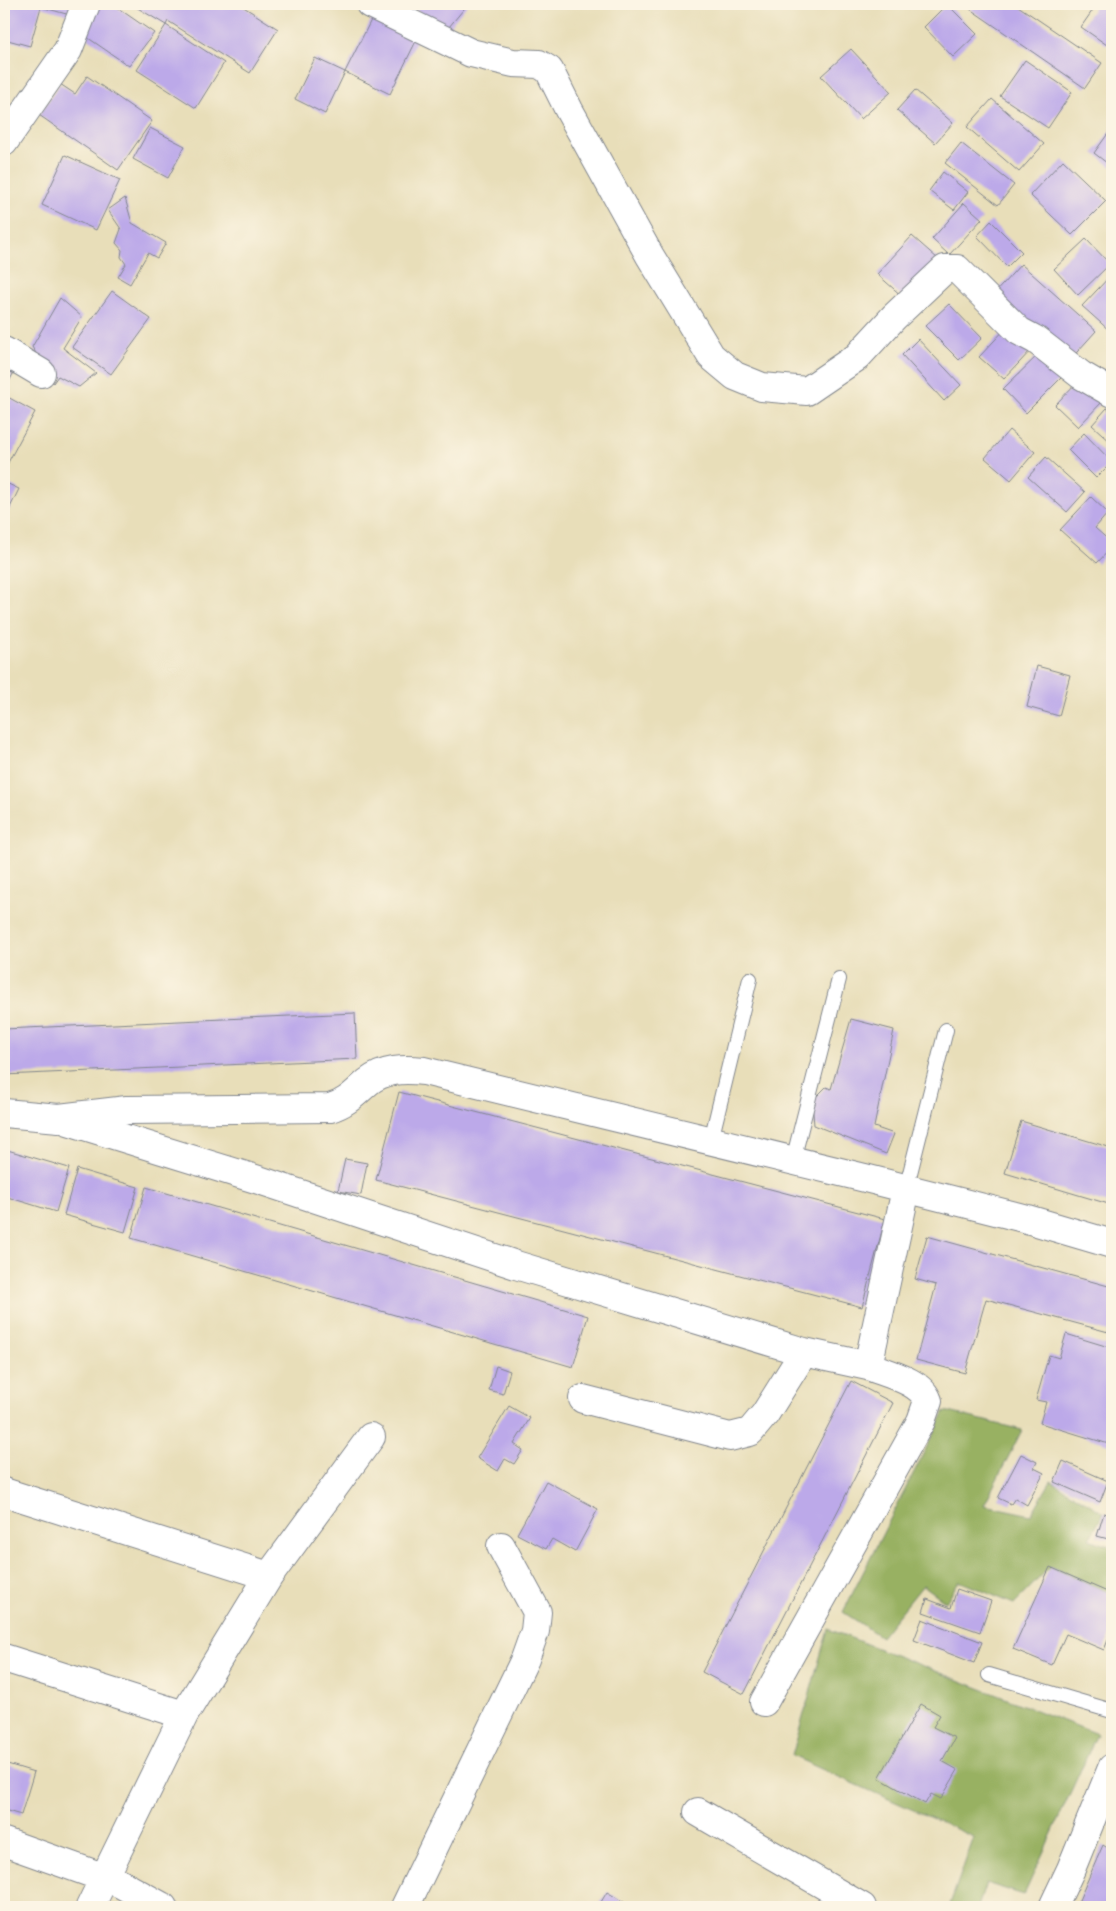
<svg xmlns="http://www.w3.org/2000/svg" width="1116" height="1911" viewBox="0 0 1116 1911" font-family="Sriracha,sans-serif">
  <style>
    .forest { fill: #98b162; stroke: #5a7060 }
    .building { fill: #bca9e9 }
    .lines { fill: none; stroke-linecap: round; stroke-linejoin: round }
    .lane-casing { stroke: #82868c; stroke-width: 16 }
    .street-casing { stroke: #82868c; stroke-width: 30 }
    .lane { stroke: #fff; stroke-width: 14 }
    .street { stroke: #fff; stroke-width: 28 }
  </style>
  <rect width="100%" height="100%" fill="#fcf5e5"/>
  <filter id="ink" filterUnits="userSpaceOnUse"><feTurbulence type="fractalNoise" baseFrequency=".02" numOctaves="2"/><feDisplacementMap in="SourceGraphic" scale="10" xChannelSelector="R" yChannelSelector="G"/><feConvolveMatrix kernelMatrix="1 2 1 2 8 2 1 2 1" color-interpolation-filters="sRGB"/></filter>
  <filter id="wash" filterUnits="userSpaceOnUse"><feTurbulence type="fractalNoise" baseFrequency=".0096" numOctaves="4" result="noise"/><feDisplacementMap in="SourceGraphic" scale="20" xChannelSelector="R" yChannelSelector="G"/><feGaussianBlur stdDeviation="1.12" result="paint"/><feColorMatrix in="noise" values="0 0 0 0 0 0 0 0 0 0 0 0 0 0 0 0 0 1.4 0 .05"/><feComposite in="paint" operator="in"/></filter>
  <g filter="url(#wash)">
    <rect width="100%" height="100%" fill="#e8deb9"/>
    <path class="forest" d="M945 1411 1022 1430 984 1505 1031 1515 1051 1481 1104 1513 1089 1539 1112 1547V1594L1050 1567 1014 1604 959 1581 946 1602 923 1585 881 1637 843 1612Z
      M828 1629 1097 1734 1024 1895 986 1883 978 1907H949L974 1837 792 1756Z"/>
    <g id="blocks">
      <path class="building" d="M4 4H73L70 15 41 7 30 46 4 39Z
        M98 4H112L154 33 129 66 78 31Z
        M131 4H239L278 29 250 73 168 21 166 25Z
        M417 4H468L444 33 414 8Z
        M947 4 977 34 953 57 924 27Z
        M974 4H1015L1102 63 1085 88 970 9Z
        M1097 4H1109L1112 6V37L1107 45 1081 27Z
        M372 18 417 39 390 94 345 72Z
        M166 25 224 63 196 108 137 70Z
        M851 49 891 92 861 119 821 76Z
        M315 58 345 72 325 114 295 99Z
        M1025 60 1072 92 1048 128 1000 96Z
        M87 76 152 121 118 170 39 115 60 84 75 94Z
        M915 90 953 123 935 143 897 110Z
        M992 99 1044 144 1019 172 967 127Z
        M150 128 185 146 168 178 133 159Z
        M1112 128V167L1094 153Z
        M961 143 1014 185 998 205 945 163Z
        M65 155 120 180 96 230 42 205Z
        M1063 160 1106 201 1072 235 1030 195Z
        M943 172 968 192 954 210 929 191Z
        M125 198 132 223 166 243 157 258 148 253 130 284 118 277 126 264 121 257 122 250 116 243 121 229 108 210Z
        M964 203 982 219 949 255 932 239Z
        M991 221 1022 252 1007 267 977 236Z
        M912 236 938 259 903 297 877 274Z
        M1086 239 1110 264 1078 295 1054 269Z
        M1021 264 1096 331 1068 362 993 295Z
        M1112 274V330L1111 332 1082 306Z
        M112 291 151 319 111 374 72 347Z
        M60 298 82 317 63 348 96 373 79 387 58 376 53 383 45 367 32 347Z
        M949 304 982 338 959 360 925 326Z
        M1008 326 1032 349 1004 379 979 357Z
        M918 339 961 385 944 401 902 355Z
        M1045 348 1068 371 1026 413 1003 389Z
        M4 369 13 374 4 391Z
        M1079 380 1104 400 1078 427 1055 405Z
        M4 395 35 412 4 470Z
        M1107 408 1112 413V443L1092 425Z
        M1009 430 1035 452 1011 480 985 458Z
        M1084 433 1112 462 1096 478 1068 450Z
        M1046 457 1085 492 1067 512 1028 477Z
        M4 482 19 489 4 520Z
        M1091 497 1108 513 1095 528 1112 543V547L1097 563 1060 530Z
        M1037 666 1070 675 1059 716 1027 707Z
        M355 1013 357 1059 4 1075V1029Z
        M851 1019 894 1030 874 1127 894 1134 886 1154 814 1125 812 1101 826 1087 831 1089Z
        M399 1092 885 1219 862 1307 376 1180Z
        M1021 1121 1112 1148V1205L1005 1173Z
        M4 1149 69 1168 56 1212 4 1196Z
        M345 1159 367 1163 361 1195 338 1191Z
        M77 1169 138 1187 125 1232 64 1215Z
        M146 1187 588 1316 573 1367 131 1238Z
        M927 1236 1112 1287V1333L986 1299 965 1373 916 1360 936 1285 915 1279Z
        M1066 1334 1112 1348V1445L1040 1423 1046 1402 1036 1400 1049 1355 1059 1358Z
        M496 1366 510 1371 503 1394 489 1390Z
        M851 1381 893 1403 744 1694 702 1672Z
        M509 1406 530 1418 514 1444 523 1450 514 1464 505 1459 498 1471 477 1458Z
        M1021 1454 1037 1462 1034 1468 1044 1473 1027 1505 1015 1498 1011 1504 998 1498Z
        M1063 1461 1108 1481 1100 1502 1054 1482Z
        M546 1481 598 1509 575 1552 552 1539 546 1549 517 1534Z
        M1104 1513 1112 1515V1540L1097 1536Z
        M1050 1567 1112 1594V1630L1104 1650 1066 1634 1052 1665 1013 1649Z
        M957 1589 991 1601 980 1632 923 1612 927 1599 951 1608Z
        M922 1619 982 1642 974 1663 914 1640Z
        M921 1704 940 1715 933 1727 955 1738 942 1761 958 1770 941 1799 931 1794 925 1804 879 1778Z
        M4 1763 34 1772 21 1815 4 1810Z
        M1103 1845 1112 1851V1907H1076Z
        M607 1892 632 1907H598Z"/>
    </g>
  </g>
  <g filter="url(#ink)">
    <use href="#blocks" fill-opacity="0" stroke="#82868c" stroke-width="1"/>
    <g class="lines">
      <g class="lane-casing">
        <path id="lane" d="M711 1140 750 979
          M793 1160 839 979
          M906 1189 946 1030
          M989 1675 1112 1711"/>
      </g>
      <g class="street-casing">
        <path id="street" d="M370 4 471 53 513 63 539 64 549 70 569 110 650 256 711 356 735 376 762 387 807 391 857 357 894 317 945 269H957L1019 331 1036 340 1081 375 1112 393
          M4 142 68 50 86 4
          M4 351 41 373
          M4 1113 59 1118 127 1110 330 1108C347 1103 355 1093 368 1082 384 1069 404 1069 424 1071L865 1178 1027 1219 1112 1244
          M68 1121 262 1181 516 1265 804 1352 868 1366 906 1189
          M583 1399 730 1437 750 1432 765 1414 804 1352
          M4 1492 269 1576
          M4 1658 184 1715
          M764 1702 921 1421 928 1401C921 1381 888 1374 868 1366
          M698 1812 862 1907
          M4 1842 119 1883 163 1907
          M90 1907 184 1715 269 1576 371 1437
          M405 1907 525 1659 535 1631 537 1612 501 1546
          M1053 1907 1071 1869 1112 1768"/>
      </g>
      <use href="#lane" class="lane"/>
      <use href="#street" class="street"/>
    </g>
  </g>
  <rect width="1116" height="1911" fill="none" stroke="#fcf5e5" stroke-width="20"/>
</svg>
